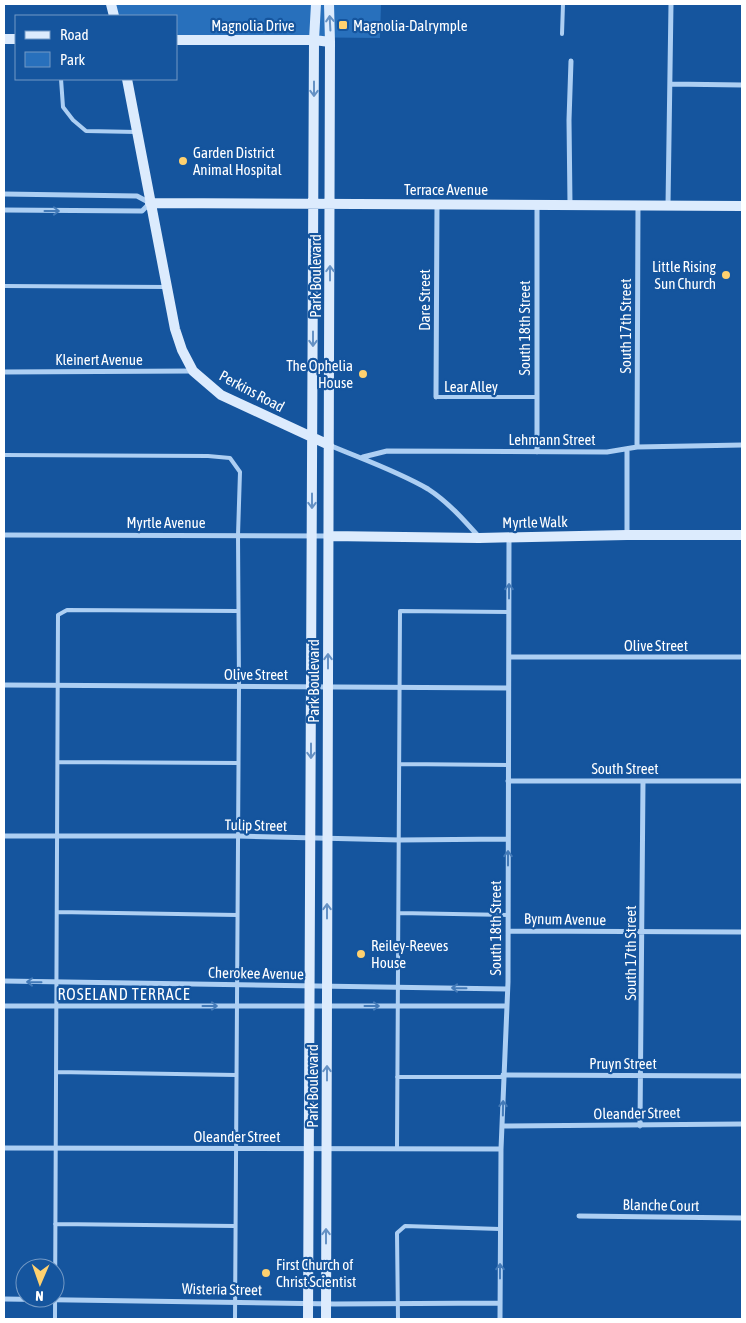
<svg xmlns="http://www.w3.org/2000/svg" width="746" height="1323" viewBox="0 0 746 1323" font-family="'Asap Condensed',sans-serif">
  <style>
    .green { fill: #2870bc }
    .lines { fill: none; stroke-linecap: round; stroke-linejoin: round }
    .lane { stroke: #adcff3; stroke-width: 4 }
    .street { stroke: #adcff3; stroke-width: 5 }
    .secondary { stroke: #dcebfd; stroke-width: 10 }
    .oneway { stroke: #6591c4 }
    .oneway2 { stroke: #437ab8 }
    .poi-dot { fill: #ffd16f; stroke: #15559e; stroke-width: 2 }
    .labels { text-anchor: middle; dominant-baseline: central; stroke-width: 4.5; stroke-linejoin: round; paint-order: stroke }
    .street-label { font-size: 15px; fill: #fff; stroke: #15559e }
    .poi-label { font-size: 15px; fill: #fff; stroke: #15559e; text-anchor: start }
    .neighbourhood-label { font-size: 16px; letter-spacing: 1px; fill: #fff; stroke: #15559e }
  </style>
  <rect width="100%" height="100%" fill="#15559e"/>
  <path class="green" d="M111 4H381L380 38 176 36V16H114Z"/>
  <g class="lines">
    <path class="lane" d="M562 34 563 4
      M61 79 63 107 73 120 86 131 137 132
      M4 286 167 287
      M436 397H536
      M4 455 208 456 230 458 240 472 238 535 239 686 235 1319
      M58 762 238 763
      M400 764 508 765
      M57 912 237 915
      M399 913 508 915
      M56 1072 236 1075
      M397 1077H503
      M397 1149 400 611 509 612
      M55 1224 235 1226
      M55 1319 58 615 67 610 238 611
      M398 1319 397 1233 405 1226 500 1229"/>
    <path class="street" d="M670 84 742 85
      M4 194 137 196 150 203 142 211 4 210
      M570 204 569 120 571 61
      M537 205V452
      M668 205 671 4
      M4 372 193 371
      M436 397 437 204
      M329 445C362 459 397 471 428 489 448 502 464 520 479 537
      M637 447 638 205
      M363 457 387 451 607 452 637 447 742 445
      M4 535 328 536
      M627 535V450
      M509 657H742
      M4 685 508 688
      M508 781H742
      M4 836H238L400 840 508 839
      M508 931 742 932
      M4 981 507 989
      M4 1006H507
      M503 1075 742 1076
      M502 1126 742 1124
      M640 1126 643 781
      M4 1148 501 1149
      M579 1216 742 1218
      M4 1299 335 1304 500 1303
      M500 1319 501 1149 508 982 509 537"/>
    <path class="secondary" d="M111 4 114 16
      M4 39H16
      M176 40H314L330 42
      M127 79 175 329 182 350 193 371 221 395 329 445
      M150 203 742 206
      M329 536 479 538 627 535H742
      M308 1319 314 40 316 4
      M326 1319 330 42 329 4"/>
  </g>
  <defs><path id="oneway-shaft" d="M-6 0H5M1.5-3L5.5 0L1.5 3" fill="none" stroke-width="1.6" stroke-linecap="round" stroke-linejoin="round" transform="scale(1.25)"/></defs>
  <g class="oneway">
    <use href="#oneway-shaft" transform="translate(330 23) rotate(-93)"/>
    <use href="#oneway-shaft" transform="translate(314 89) rotate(90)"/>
    <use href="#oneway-shaft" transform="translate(330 273) rotate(-90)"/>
    <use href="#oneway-shaft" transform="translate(313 339) rotate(90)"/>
    <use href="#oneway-shaft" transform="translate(312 501) rotate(90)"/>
    <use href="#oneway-shaft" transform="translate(328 661) rotate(-90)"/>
    <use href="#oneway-shaft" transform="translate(311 751) rotate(90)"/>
    <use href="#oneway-shaft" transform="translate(327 911) rotate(-90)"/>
    <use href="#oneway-shaft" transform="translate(327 1073) rotate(-90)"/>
    <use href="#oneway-shaft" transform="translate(326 1236) rotate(-90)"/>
  </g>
  <g class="oneway2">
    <use href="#oneway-shaft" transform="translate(52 211)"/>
    <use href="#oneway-shaft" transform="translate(509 591) rotate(-90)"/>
    <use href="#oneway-shaft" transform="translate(508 858) rotate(-90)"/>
    <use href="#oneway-shaft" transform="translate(34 982) rotate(-179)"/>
    <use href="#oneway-shaft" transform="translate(459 988) rotate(-179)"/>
    <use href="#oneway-shaft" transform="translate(210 1006)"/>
    <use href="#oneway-shaft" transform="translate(372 1006)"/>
    <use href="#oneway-shaft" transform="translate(503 1108) rotate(-89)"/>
    <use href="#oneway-shaft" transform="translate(500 1271) rotate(-90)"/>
  </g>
  <g class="poi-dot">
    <rect x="338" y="20" width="10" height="10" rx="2.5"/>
    <circle cx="183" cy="161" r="5"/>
    <circle cx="726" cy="275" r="5"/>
    <circle cx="363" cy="374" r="5"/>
    <circle cx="361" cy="954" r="5"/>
    <circle cx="266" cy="1273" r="5"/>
  </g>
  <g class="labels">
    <g class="street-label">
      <text x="253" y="25">Magnolia Drive</text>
      <text x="446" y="189">Terrace Avenue</text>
      <text transform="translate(315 276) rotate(-90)">Park Boulevard</text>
      <text transform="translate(424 300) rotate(-90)">Dare Street</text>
      <text transform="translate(625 326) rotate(-90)">South 17th Street</text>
      <text transform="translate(524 328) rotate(-90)">South 18th Street</text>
      <text x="99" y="359">Kleinert Avenue</text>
      <text x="471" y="386">Lear Alley</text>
      <text transform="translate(252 391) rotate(28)">Perkins Road</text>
      <text x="552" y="439">Lehmann Street</text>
      <text x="166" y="522">Myrtle Avenue</text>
      <text transform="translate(535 522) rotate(-1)">Myrtle Walk</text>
      <text x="656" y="645">Olive Street</text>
      <text x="256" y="674">Olive Street</text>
      <text transform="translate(313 681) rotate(-90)">Park Boulevard</text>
      <text x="625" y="768">South Street</text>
      <text transform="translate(256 825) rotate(1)">Tulip Street</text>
      <text transform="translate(565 919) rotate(1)">Bynum Avenue</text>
      <text transform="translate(495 928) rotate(-90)">South 18th Street</text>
      <text transform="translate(630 953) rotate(-90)">South 17th Street</text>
      <text transform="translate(256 973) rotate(1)">Cherokee Avenue</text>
      <text x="623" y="1063">Pruyn Street</text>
      <text transform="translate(312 1086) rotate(-90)">Park Boulevard</text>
      <text transform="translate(637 1113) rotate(-1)">Oleander Street</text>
      <text x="237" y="1136">Oleander Street</text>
      <text transform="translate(661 1205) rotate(1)">Blanche Court</text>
      <text transform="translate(222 1289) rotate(1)">Wisteria Street</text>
    </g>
    <g class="poi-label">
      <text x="353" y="25">Magnolia-Dalrymple</text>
      <text x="193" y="152">Garden District<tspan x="193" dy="17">Animal Hospital</tspan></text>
      <text x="716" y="266" text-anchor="end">Little Rising<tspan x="716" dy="17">Sun Church</tspan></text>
      <text x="353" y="365" text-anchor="end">The Ophelia<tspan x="353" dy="17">House</tspan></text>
      <text x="371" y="945">Reiley-Reeves<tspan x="371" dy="17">House</tspan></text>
      <text x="276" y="1264">First Church of<tspan x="276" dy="17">Christ Scientist</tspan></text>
    </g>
    <g class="neighbourhood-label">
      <text x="124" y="994">ROSELAND TERRACE</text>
    </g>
  </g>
  <rect width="746" height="1323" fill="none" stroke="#ffffff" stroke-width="10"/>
  <rect x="15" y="15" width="162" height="65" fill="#15559e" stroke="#7399c5"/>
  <rect x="25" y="31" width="25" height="8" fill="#dcebfd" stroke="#7399c5"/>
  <text x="60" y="40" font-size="15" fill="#ffffff">Road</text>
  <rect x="25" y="52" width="25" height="15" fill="#2870bc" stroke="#7399c5"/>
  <text x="60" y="65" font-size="15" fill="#ffffff">Park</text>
  <g transform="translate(40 1283) rotate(182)"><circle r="24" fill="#15559e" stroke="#7399c5"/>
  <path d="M0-4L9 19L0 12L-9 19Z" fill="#ffd16f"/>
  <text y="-8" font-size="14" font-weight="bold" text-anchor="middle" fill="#ffffff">N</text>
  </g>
</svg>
